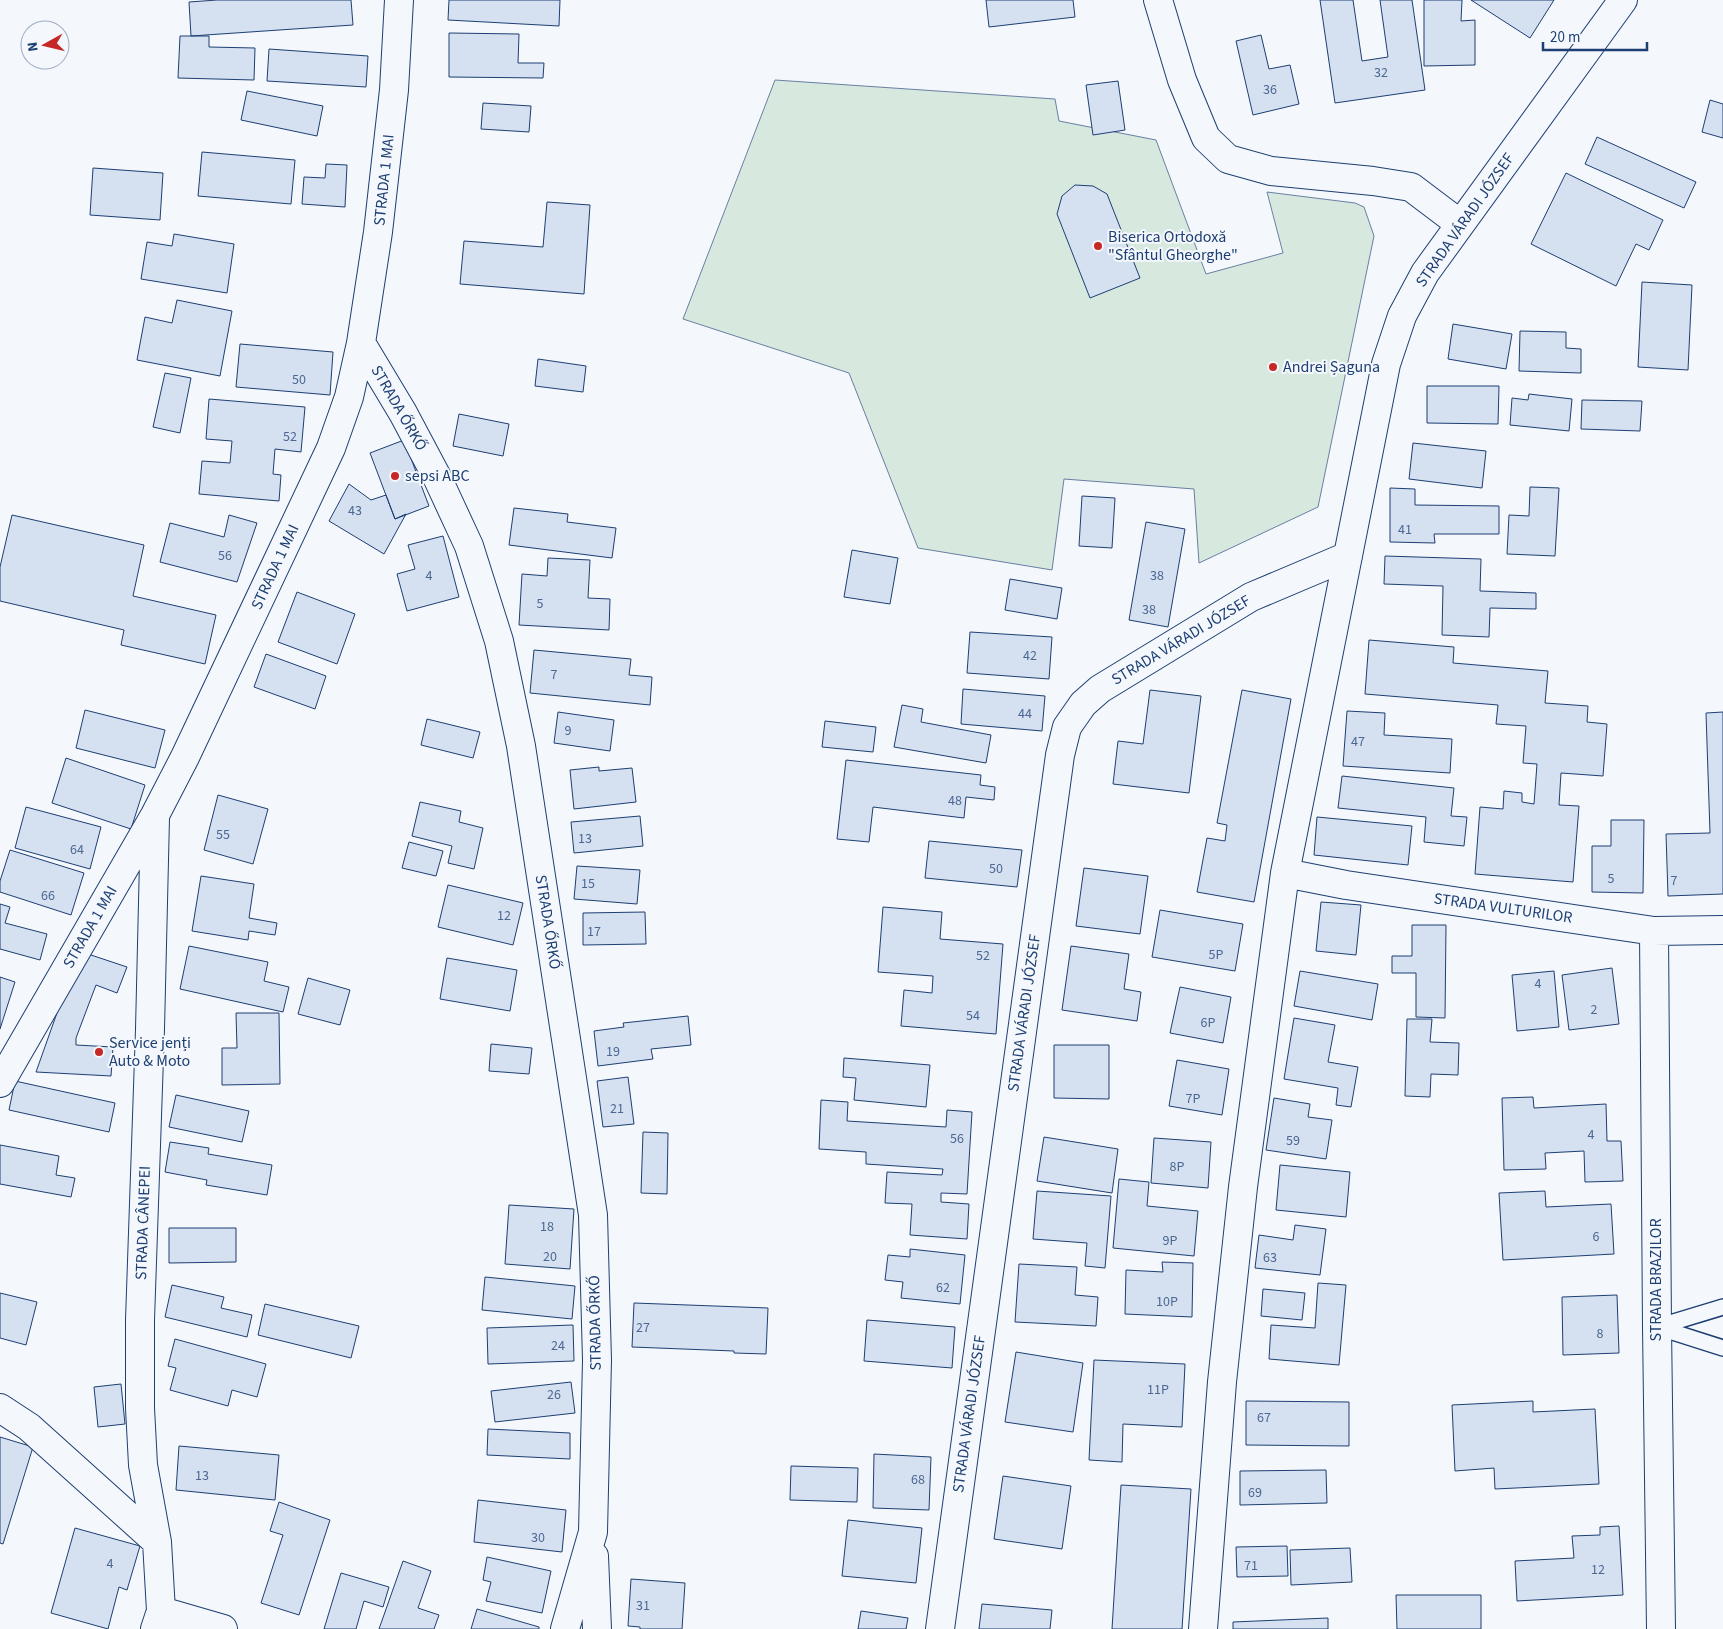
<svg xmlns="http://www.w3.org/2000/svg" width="1723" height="1629" viewBox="0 0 1723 1629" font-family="'Source Sans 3',sans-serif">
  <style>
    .green { fill: #d7e8df; stroke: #687fa3 }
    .building { fill: #d5e0f0; stroke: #1d3f73 }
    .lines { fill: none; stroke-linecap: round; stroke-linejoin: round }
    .service-casing { stroke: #1d3f73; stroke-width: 18 }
    .minor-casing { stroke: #1d3f73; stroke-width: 30 }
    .service { stroke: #f4f7fb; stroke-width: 15 }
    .minor { stroke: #f4f7fb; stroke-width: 28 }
    .poi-dot { fill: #c62828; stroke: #f4f7fb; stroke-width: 2 }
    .labels { text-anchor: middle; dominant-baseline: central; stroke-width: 4; stroke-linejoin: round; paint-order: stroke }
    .number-label { font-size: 14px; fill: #4b6792 }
    .street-label { font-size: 16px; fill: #1d3f73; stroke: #f4f7fb }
    .poi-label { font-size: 16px; fill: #1d3f73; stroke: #f4f7fb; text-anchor: start }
  </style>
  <rect width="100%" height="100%" fill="#f4f7fb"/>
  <path class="green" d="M775 80 1055 99 1059 121 1156 140 1206 274 1283 253 1267 192 1355 203 1364 207 1374 236 1318 507 1199 563 1194 489 1064 479 1052 570 918 548 849 373 683 319Z"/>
  <path class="building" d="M217 0H351L353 25 191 36 189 2Z
    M449 0H560L559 26 448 20Z
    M986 0H1073L1075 17 989 27Z
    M1320 0H1353L1362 61 1388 57 1380 0H1412L1425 90 1335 103Z
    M1424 0H1462L1461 21 1475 20V65L1424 66Z
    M1471 0H1554L1530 38Z
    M449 33 519 34 518 63H544L543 78 449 77Z
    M1261 35 1269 69 1290 65 1299 104 1253 115 1236 41Z
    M180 36H209V47L255 48 254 80 178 78Z
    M269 49 368 56 366 87 267 81Z
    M1118 81 1125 130 1093 135 1086 85Z
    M247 91 323 106 317 136 241 120Z
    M1710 100 1723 104V138L1702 132Z
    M483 103 531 106 529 132 481 129Z
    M1597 137 1696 182 1684 208 1585 164Z
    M202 152 295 160 291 204 198 196Z
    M326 164 347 165 345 207 302 204 304 177 325 178Z
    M93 168 163 173 160 220 90 215Z
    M1566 173 1663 220 1649 250 1636 244 1616 286 1531 244Z
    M1075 185 1093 186 1107 194 1140 278 1090 298 1057 214 1062 196Z
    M547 202 590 205 584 294 460 284 464 241 543 247Z
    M174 234 234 244 227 293 141 279 147 242 172 246Z
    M1642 282 1692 285 1688 370 1638 367Z
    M177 300 232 311 220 376 137 360 145 317 172 323Z
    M1453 324 1512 334 1506 369 1448 359Z
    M1520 331 1566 332V348L1581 349V373L1519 371Z
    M240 344 333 352 330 395 236 387Z
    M538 359 586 366 583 392 535 386Z
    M165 373 191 378 180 433 153 427Z
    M1427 386H1499L1498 424 1427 423Z
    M1529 394 1572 399 1569 431 1510 425 1512 398 1528 400Z
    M209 399 305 407 301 452 275 449 273 474 281 475 279 501 199 494 202 461 230 463 232 441 206 439Z
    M1582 400 1642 401 1640 431 1581 429Z
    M459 414 509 424 503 456 453 446Z
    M404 440 429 506 395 519 370 453Z
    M1413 443 1486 451 1482 488 1409 479Z
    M349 484 371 500 386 495 395 519 406 514 384 554 329 521Z
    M1530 487 1559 488 1555 556 1507 554 1509 515 1529 516Z
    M1390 488 1415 489V505L1499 506V534H1434L1435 543 1390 542Z
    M1082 496 1115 498 1112 548 1079 546Z
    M514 508 568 514 567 522 616 528 612 558 509 545Z
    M12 515 144 545 133 596 216 615 205 664 121 645 124 630 0 601V567Z
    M229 515 257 523 237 582 160 562 170 523 224 537Z
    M1146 522 1185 529 1168 627 1129 620Z
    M443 536 459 597 407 611 397 574 415 569 408 545Z
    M852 550 898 558 890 604 844 597Z
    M1385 556 1481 559 1480 591 1536 593V609L1490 608 1489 637 1442 635 1443 586 1384 584Z
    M548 558 590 560 588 598 610 599 609 630 519 625 522 574 547 576Z
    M1010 579 1062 588 1057 619 1005 610Z
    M297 592 355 614 337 664 278 642Z
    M970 632 1052 637 1049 679 967 673Z
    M1369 640 1454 647 1453 663 1548 671 1545 703 1588 706 1587 722 1607 724 1603 776 1561 773 1559 805 1579 806 1573 882 1475 874 1480 807 1503 809 1504 791 1522 793V802L1534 804 1537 764 1523 763 1526 726 1496 724 1498 705 1365 694Z
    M534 650 631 659 629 675 652 677 650 705 530 693Z
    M266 654 326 676 315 709 254 687Z
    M963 689 1045 696 1042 731 961 724Z
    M1150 690 1201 696 1189 793 1113 784 1118 741 1143 744Z
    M1242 690 1291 699 1254 902 1197 892 1207 838 1225 841 1227 825 1217 823Z
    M902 705 923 709 921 722 991 735 986 763 894 747Z
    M85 710 165 730 155 768 76 748Z
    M1347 711 1385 713 1384 735 1452 739 1450 773 1343 766Z
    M558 712 614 720 610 751 554 743Z
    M1723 712V894L1668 896 1666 834 1710 833 1706 713Z
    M427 719 480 732 473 758 421 745Z
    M825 721 876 727 873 752 822 747Z
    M66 758 145 785 131 829 52 803Z
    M846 760 981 775 980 785 995 787 994 800 966 797 964 818 873 807 869 842 837 839Z
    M599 767V771L632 768 636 802 574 809 570 770Z
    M1342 776 1454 788 1451 816 1467 817 1464 846 1424 842 1426 817 1338 808Z
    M218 795 268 809 253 864 204 850Z
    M420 802 461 811 459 822 483 828 474 869 448 863 452 846 412 836Z
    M26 807 101 827 90 869 15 848Z
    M640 816 643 846 574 853 571 822Z
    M1317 817 1412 826 1408 865 1314 855Z
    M1611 820H1644L1643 893 1592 892V846H1611Z
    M929 841 1022 850 1017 887 925 878Z
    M409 842 443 851 436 876 402 868Z
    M10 850 84 873 71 915 0 892V881Z
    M577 866 640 870 637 904 574 899Z
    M1084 868 1148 876 1140 934 1076 926Z
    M201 876 254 884 249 918 277 923 275 935 249 931 248 940 192 931Z
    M448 885 523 903 513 945 438 927Z
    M1321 902 1361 905 1356 955 1316 951Z
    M0 904 10 907 5 923 47 934 40 960 0 949Z
    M883 907 942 912 940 939 1003 944 996 1034 901 1026 904 990 932 993 933 976 878 972Z
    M1160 910 1243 924 1235 971 1152 957Z
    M645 912 646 944 583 945V913Z
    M1412 925H1446L1445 1018 1416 1017V973H1392V956H1412Z
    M189 946 268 962 264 981 289 987 283 1012 180 989Z
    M1071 946 1129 954 1124 989 1141 992 1137 1021 1062 1010Z
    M79 951 127 967 117 993 96 985 76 1038V1045L113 1047 111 1076 36 1072Z
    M447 958 517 970 510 1011 440 999Z
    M1612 968 1619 1024 1569 1030 1562 975Z
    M1300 971 1378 984 1372 1020 1294 1006Z
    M1554 971 1559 1027 1517 1031 1512 975Z
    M0 977 15 982 0 1029Z
    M308 978 350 990 340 1025 298 1014Z
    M1180 987 1231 997 1223 1043 1170 1033Z
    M236 1013H279L280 1084 222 1085V1048H237Z
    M688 1016 691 1045 651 1049 653 1059 598 1066 594 1031 624 1027 623 1023Z
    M1294 1018 1335 1025 1328 1062 1358 1067 1351 1107 1336 1105 1338 1088 1284 1079Z
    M1407 1019H1432L1430 1042 1459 1043 1458 1075 1431 1074 1430 1097 1405 1096Z
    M491 1044 532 1048 529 1074 489 1071Z
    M1054 1045H1109V1099L1054 1098Z
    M844 1058 930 1065 926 1107 854 1100 856 1078 843 1077Z
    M1177 1060 1229 1069 1222 1115 1169 1106Z
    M628 1077 634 1124 603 1127 597 1081Z
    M15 1081 115 1103 109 1132 9 1110Z
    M176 1095 249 1111 242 1142 169 1127Z
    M1533 1097 1534 1108 1606 1104 1607 1141H1621L1623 1181 1585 1182 1584 1151 1545 1153 1546 1169 1504 1170 1502 1098Z
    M1274 1098 1310 1104 1308 1117 1332 1120 1326 1159 1266 1150Z
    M821 1100 848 1102 847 1121 946 1127 947 1110 972 1112 967 1194 941 1193V1202L969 1204 967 1239 910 1235 912 1204 885 1203 887 1172 942 1175 943 1169 866 1164V1152L819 1149Z
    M643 1132 668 1133 667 1194 641 1193Z
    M1044 1137 1118 1149 1112 1193 1037 1181Z
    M1154 1138 1211 1142 1208 1188 1151 1183Z
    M170 1142 209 1148 208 1154 272 1165 267 1195 206 1185 207 1180 165 1172Z
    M0 1145 59 1156 56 1175 75 1178 71 1197 0 1184Z
    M1280 1165 1350 1172 1346 1217 1276 1210Z
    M1119 1179 1149 1182 1147 1206 1198 1211 1194 1256 1113 1248Z
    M1037 1191 1111 1196 1105 1268 1085 1266 1087 1243 1033 1239Z
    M1545 1191 1546 1207 1611 1204 1614 1254 1503 1260 1499 1193Z
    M509 1205 574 1209 570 1269 505 1264Z
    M1295 1225 1326 1229 1320 1275 1255 1268 1259 1235 1293 1240Z
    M169 1228H236V1262L169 1263Z
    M910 1249 965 1255 960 1304 901 1298 903 1282 885 1280 888 1255 910 1257Z
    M1162 1262 1193 1263 1192 1317 1125 1314 1126 1270 1163 1272Z
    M1019 1264 1077 1267 1075 1295 1098 1297 1096 1326 1015 1322Z
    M485 1277 575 1286 572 1319 482 1310Z
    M1318 1283 1346 1285 1339 1365 1269 1359 1271 1325 1315 1328Z
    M172 1285 224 1297 221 1308 252 1315 247 1337 165 1317Z
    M1263 1289 1305 1293 1302 1320 1261 1316Z
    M0 1293 37 1302 26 1345 0 1338Z
    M1617 1295 1619 1353 1563 1355 1562 1297Z
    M634 1303 768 1308 766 1354 734 1353V1351L632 1347Z
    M265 1304 359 1326 351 1358 258 1335Z
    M867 1320 955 1327 952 1368 864 1361Z
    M573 1325 574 1361 488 1364 487 1328Z
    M175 1339 266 1364 257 1397 232 1390 228 1406 170 1390 176 1368 168 1366Z
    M1016 1352 1083 1363 1073 1432 1005 1422Z
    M1094 1360 1185 1364 1182 1427 1123 1424 1122 1462 1089 1460Z
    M571 1382 575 1413 495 1422 491 1391Z
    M121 1384 125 1424 98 1427 94 1387Z
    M1246 1401 1349 1402V1446L1246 1445Z
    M1533 1401V1412L1595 1409 1599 1484 1495 1489 1494 1468 1455 1471 1452 1405Z
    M488 1429 570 1433V1459L487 1455Z
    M0 1437 33 1447 3 1544 0 1543Z
    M179 1446 279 1455 275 1500 176 1490Z
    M874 1454 931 1457 929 1510 873 1508Z
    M791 1466 858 1468 857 1502 790 1500Z
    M1326 1470 1327 1503 1240 1505V1471Z
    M1003 1476 1071 1486 1062 1549 994 1539Z
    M1121 1485 1191 1489 1182 1629H1112Z
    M478 1500 566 1510 562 1552 474 1542Z
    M279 1502 330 1520 299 1615 261 1603 283 1535 270 1531Z
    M848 1520 922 1528 916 1583 842 1576Z
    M1619 1526 1623 1595 1517 1601 1515 1561 1574 1558 1572 1536 1600 1535V1527Z
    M75 1528 140 1546 127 1590 119 1587 108 1629 51 1613Z
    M1287 1546 1288 1576 1237 1577 1236 1547Z
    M1350 1548 1352 1582 1291 1585 1290 1550Z
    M487 1557 551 1571 542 1613 486 1601 491 1582 483 1580Z
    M403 1561 431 1571 418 1608 439 1615 434 1629H379Z
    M341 1573 389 1587 383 1607 364 1601 356 1629H324Z
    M631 1579 685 1583 682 1629H640V1627L628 1626Z
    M1396 1595H1481V1629H1397Z
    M982 1604 1052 1610 1050 1629H979Z
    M477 1609 539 1627V1629H471Z
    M861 1611 908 1618 906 1629H858Z
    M1328 1618V1629H1233V1622Z"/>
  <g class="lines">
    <g class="service-casing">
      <path id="service" d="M1657 1327 1723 1348
        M1657 1327 1723 1307"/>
    </g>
    <g class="minor-casing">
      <path id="minor" d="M1158 0 1182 80 1206 138 1228 159 1271 171 1373 181 1411 187 1460 224
        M361 343 403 413 437 477 469 546 499 641 521 746 593 1215 597 1360 593 1532 565 1629
        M155 818 150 1029 140 1320V1408L143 1465 157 1542 161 1611 155 1629
        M1285 873 1346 885 1654 931 1723 930
        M1654 931 1657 1327 1661 1629
        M0 1083 155 815 185 757 331 448 349 397 361 343 378 232 394 90 399 0
        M0 1408 29 1427 157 1542
        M594 1556 597 1629
        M161 1611 223 1629
        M940 1629 1060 755 1067 727 1083 704 1100 689 1251 597 1348 556
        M1203 1629 1222 1382 1243 1187 1285 873 1386 364 1402 316 1425 273 1623 0"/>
    </g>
    <use href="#service" class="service"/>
    <use href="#minor" class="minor"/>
  </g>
  <g class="poi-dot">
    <circle cx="1098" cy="246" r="5"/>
    <circle cx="1273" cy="367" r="5"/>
    <circle cx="395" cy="476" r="5"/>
    <circle cx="99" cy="1052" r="5"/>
  </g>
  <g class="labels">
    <g class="number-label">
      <text x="1381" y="73">32</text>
      <text x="1270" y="90">36</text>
      <text x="299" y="380">50</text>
      <text x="290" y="437">52</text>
      <text x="355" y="511">43</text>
      <text x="1405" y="530">41</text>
      <text x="225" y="556">56</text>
      <text x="429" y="576">4</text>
      <text x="1157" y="576">38</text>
      <text x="540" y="604">5</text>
      <text x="1149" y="610">38</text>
      <text x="1030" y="656">42</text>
      <text x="554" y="675">7</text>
      <text x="1025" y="714">44</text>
      <text x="568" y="731">9</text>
      <text x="1358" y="742">47</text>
      <text x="955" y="801">48</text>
      <text x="223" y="835">55</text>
      <text x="585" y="839">13</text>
      <text x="77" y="850">64</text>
      <text x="996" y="869">50</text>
      <text x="1611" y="879">5</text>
      <text x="1674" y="881">7</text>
      <text x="588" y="884">15</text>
      <text x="48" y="896">66</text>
      <text x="504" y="916">12</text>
      <text x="594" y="932">17</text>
      <text x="1216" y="955">5P</text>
      <text x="983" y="956">52</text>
      <text x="1538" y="984">4</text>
      <text x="1594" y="1010">2</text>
      <text x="973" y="1016">54</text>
      <text x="1208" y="1023">6P</text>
      <text x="613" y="1052">19</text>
      <text x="1193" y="1099">7P</text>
      <text x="617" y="1109">21</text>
      <text x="1591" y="1135">4</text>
      <text x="957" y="1139">56</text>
      <text x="1293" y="1141">59</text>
      <text x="1177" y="1167">8P</text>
      <text x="547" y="1227">18</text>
      <text x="1596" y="1237">6</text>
      <text x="1170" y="1241">9P</text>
      <text x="550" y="1257">20</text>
      <text x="1270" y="1258">63</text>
      <text x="943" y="1288">62</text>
      <text x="1167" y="1302">10P</text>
      <text x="643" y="1328">27</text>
      <text x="1600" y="1334">8</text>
      <text x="558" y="1346">24</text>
      <text x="1158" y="1390">11P</text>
      <text x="554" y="1395">26</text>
      <text x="1264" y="1418">67</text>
      <text x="202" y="1476">13</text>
      <text x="918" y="1480">68</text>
      <text x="1255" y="1493">69</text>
      <text x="538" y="1538">30</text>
      <text x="110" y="1564">4</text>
      <text x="1251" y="1566">71</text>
      <text x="1598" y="1570">12</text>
      <text x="643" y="1606">31</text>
    </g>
    <g class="street-label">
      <text transform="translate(384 180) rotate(-84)">STRADA 1 MAI</text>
      <text transform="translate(1465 220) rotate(-55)">STRADA VÁRADI JÓZSEF</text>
      <text transform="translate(399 408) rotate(60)">STRADA ŐRKŐ</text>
      <text transform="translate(275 567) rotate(-65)">STRADA 1 MAI</text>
      <text transform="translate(1181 640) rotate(-31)">STRADA VÁRADI JÓZSEF</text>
      <text transform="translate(1503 908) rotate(8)">STRADA VULTURILOR</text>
      <text transform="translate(548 922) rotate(81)">STRADA ŐRKŐ</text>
      <text transform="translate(90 927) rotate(-60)">STRADA 1 MAI</text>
      <text transform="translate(1024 1013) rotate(-82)">STRADA VÁRADI JÓZSEF</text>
      <text transform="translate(143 1223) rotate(-88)">STRADA CÂNEPEI</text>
      <text transform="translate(1656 1280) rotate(-90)">STRADA BRAZILOR</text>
      <text transform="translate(595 1323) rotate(-91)">STRADA ŐRKŐ</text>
      <text transform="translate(969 1414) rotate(-82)">STRADA VÁRADI JÓZSEF</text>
    </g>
    <g class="poi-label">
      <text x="1108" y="237">Biserica Ortodoxă<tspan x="1108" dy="18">"Sfântul Gheorghe"</tspan></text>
      <text x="1283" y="367">Andrei Șaguna</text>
      <text x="405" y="476">sepsi ABC</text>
      <text x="109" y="1043">Service jenți<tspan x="109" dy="18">Auto &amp; Moto</tspan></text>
    </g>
  </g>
  <g transform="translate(45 45) rotate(262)"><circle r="24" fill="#f4f7fb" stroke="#9eadc5"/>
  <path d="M0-4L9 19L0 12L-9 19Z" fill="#c62828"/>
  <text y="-8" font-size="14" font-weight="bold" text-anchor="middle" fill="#1d3f73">N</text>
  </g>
  <path d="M1543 42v8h104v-8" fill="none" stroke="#1d3f73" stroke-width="2.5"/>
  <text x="1550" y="42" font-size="15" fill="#1d3f73" stroke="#f4f7fb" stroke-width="4" paint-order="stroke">20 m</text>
</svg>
